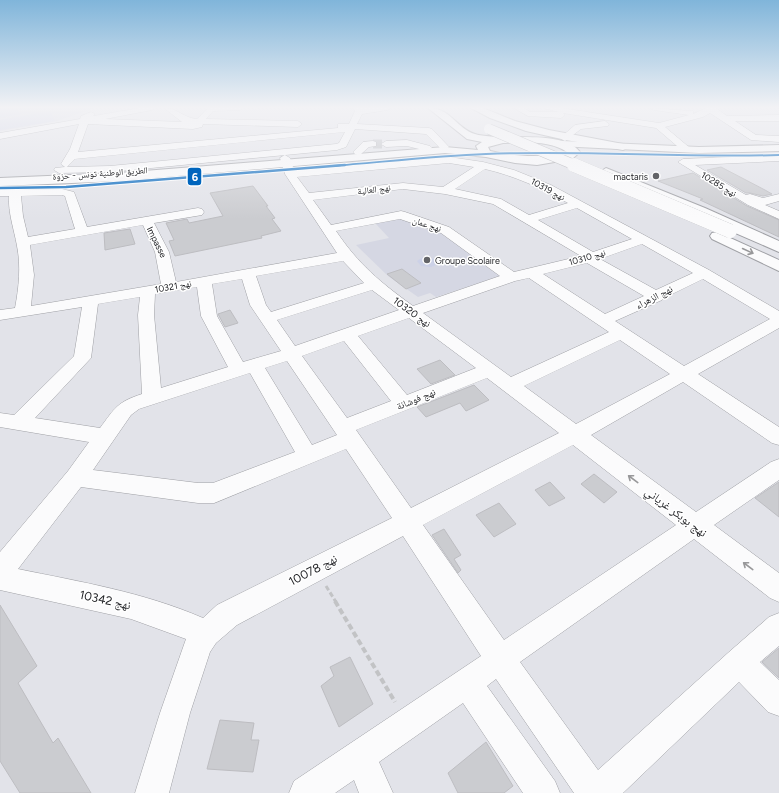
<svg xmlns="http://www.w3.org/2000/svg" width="779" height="793" viewBox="0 0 779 793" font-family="Figtree,'Noto Naskh Arabic',sans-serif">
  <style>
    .built { fill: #d5d7e3 }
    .green { fill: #ccd1e7 }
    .building { fill: #cbccd0; stroke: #bdbdc1 }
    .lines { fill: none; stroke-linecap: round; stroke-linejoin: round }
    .minor-tunnel { stroke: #bbbcc1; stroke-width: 9; stroke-dasharray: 9 4.5; stroke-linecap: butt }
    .minor-casing { stroke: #9fa0a5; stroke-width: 1 }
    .major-casing { stroke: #9fa0a5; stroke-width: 2 }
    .highway-casing { stroke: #9fa0a5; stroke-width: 2 }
    .path-far1 { stroke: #c2c3c5; stroke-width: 3; stroke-dasharray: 5 2.5; stroke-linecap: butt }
    .path { stroke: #c2c3c5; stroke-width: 4; stroke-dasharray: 6 3; stroke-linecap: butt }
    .minor { fill: #fbfbfc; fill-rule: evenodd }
    .major { fill: #fbfbfc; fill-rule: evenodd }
    .highway { fill: #fbfbfc; fill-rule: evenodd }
    .highway-bridge-far1-casing { stroke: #9fa0a5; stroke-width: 11; stroke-linecap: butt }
    .highway-bridge-casing { stroke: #9fa0a5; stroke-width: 14; stroke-linecap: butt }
    .highway-bridge-far1 { stroke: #fbfbfc; stroke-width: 10 }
    .highway-bridge { stroke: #fbfbfc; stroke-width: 14 }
    .rail-1-far1-casing { stroke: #fff; stroke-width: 3.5 }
    .rail-1-casing { stroke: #fff; stroke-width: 4.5 }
    .rail-1-far1 { stroke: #0065bd; stroke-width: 2 }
    .rail-1 { stroke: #0065bd; stroke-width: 2.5 }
    .oneway { stroke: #98989a }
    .poi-dot { fill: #636468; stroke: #fff; stroke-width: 1.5 }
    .labels { text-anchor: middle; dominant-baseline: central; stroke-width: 3; stroke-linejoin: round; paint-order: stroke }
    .far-street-label { font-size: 9px; fill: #1e1f23; stroke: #fff }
    .far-poi-label { font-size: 9px; fill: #1e1f23; stroke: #fff; text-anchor: end }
    .street-label { font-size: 10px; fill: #1e1f23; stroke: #fff }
    .near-street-label { font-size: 12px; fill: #1e1f23; stroke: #fff }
    .line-badge { stroke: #fff; stroke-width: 1.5 }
    .badge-label { font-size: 11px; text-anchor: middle; font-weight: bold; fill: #fff }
  </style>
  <rect width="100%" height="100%" fill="#e2e3e9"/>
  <path class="built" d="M0 108H94L57 121 0 131Z
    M400 218 442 231 504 275 436 297 430 293 418 297 388 276 356 245 389 238 375 223Z"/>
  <path class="green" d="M0 108H16L22 114 0 118Z
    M50 111 55 121 0 130V120Z
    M423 257 435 259 438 264 431 267 421 266 417 261Z"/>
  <path class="building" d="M721 167 765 190 772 194 763 196 750 193H746L707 170Z
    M693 173 747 206 779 220V237L700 200 703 199 658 181Z
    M253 186 268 206H266L275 218 272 219 281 231 261 236 262 238 175 256 169 241 174 240 166 223 187 219 189 223 223 216 210 193Z
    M130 229 135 244 105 250 104 233Z
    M402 269 421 283 406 289 387 274Z
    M230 310 238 323 225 327 218 314Z
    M440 360 455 375 431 384 417 369Z
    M474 385 489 400 466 411 460 403 426 417 417 407Z
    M594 474 617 492 604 503 581 484Z
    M550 482 565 498 549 506 535 490Z
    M779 482V517L755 498Z
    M499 503 516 524 494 537 476 515Z
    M444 529 461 555 454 559 461 570 458 573 432 535Z
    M0 605 37 666 18 683 53 743 58 738 91 793H20L0 761Z
    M779 648V678L762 662Z
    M350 657 373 704 339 727 321 686 334 676 330 667Z
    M220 720 254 723 251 740H259L253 772 207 769Z
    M486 742 513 786 504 793H458L448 773Z"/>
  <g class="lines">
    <path class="minor-tunnel" d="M373 144H386"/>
    <g class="minor-casing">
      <path id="minor" d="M140 108H156L152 110 105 119 182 122 164 108C178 108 183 118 197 119L208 108H244L240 110 213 111 206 119 298 121 302 124 298 127 203 124 202 127 193 129 88 124 78 152 338 128V124H349L355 111 353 108H391L387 110 362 114 357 124 429 128 432 129 449 147 444 150 441 149 426 134 355 129 346 147 337 150 110 172 59 173 54 170 55 168 65 167 61 164 70 149 79 124 0 139V133L80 119 81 116 91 112 95 114 93 116ZM345 132 339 143 336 144 110 166 67 167 75 159Z
        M514 108H524L530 112H559L543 108H561L659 123 689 115 654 110 650 108 690 111H693V114L706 108H716L727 116 779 115V121H735L756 135 779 136V142L751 140 710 113 703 117 665 127 690 148 692 150 690 152H684L656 128 563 113 565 115 561 118 528 116Z
        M605 121 609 124 608 126 581 129 565 141 560 138 575 125Z
        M407 140 430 146 432 148 427 151 407 146 386 147 381 144 386 141Z
        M373 141 376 142V146L369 147 361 154H355L353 152 363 142Z
        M285 155 290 158 294 170 449 157 483 162 514 170 551 185 709 270 779 311V328L698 374 779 427V445L772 443 683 382 591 435 696 512 771 462 779 459V480L714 525 779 573V602L770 598 694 539 520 662 598 770 729 652 769 617 779 613V646L760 662 779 680V716L768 712 739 682 623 793H574L496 679 487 686 555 781 560 793H523L463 703 379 762 393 793H359L354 780 335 793H289L294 781 481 656 403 536 237 625 216 643 210 652 190 713 169 793H135L160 713 186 639 131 619 0 590V552L68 471 89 442 0 427V413L14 415 74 356 82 307 0 320V310L15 308C19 287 21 266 17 246 14 229 8 213 9 196H0V190L62 189 74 192 87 227 198 208 202 209 204 212 202 215 154 223 169 252 176 282 337 253 285 174 280 158ZM449 163 474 167 443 187 403 183 309 193 297 177ZM485 169C515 176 541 188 568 203L529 215 501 199 455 189ZM403 189 445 194 493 204 581 256 514 272 449 227 405 212 401 211 331 225 313 200ZM62 195 65 196 75 229 28 237 23 216 21 196ZM577 208 632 239 593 252 538 220ZM400 219 441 233 500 276 413 306C380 282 359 265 336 231ZM143 225 155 252 161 284 31 306 34 275 30 245ZM642 244 693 273 656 290 600 259ZM343 261 364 283 271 312 266 305 256 276ZM587 263 644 296 605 314 543 274ZM529 278 609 332 511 377 423 313 515 281ZM242 279 250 305 281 351 243 362 217 316 212 284ZM703 279 770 319 684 366 615 321 662 300 664 298ZM197 287 201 316 228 367 161 388 154 315 155 294ZM372 290 399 310 295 346 277 320ZM140 297 138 315 142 394C117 402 115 408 100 428L35 418 91 358 98 304ZM409 318 476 368 407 395 358 336ZM620 340 670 374 576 424 524 386ZM344 341 391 401 347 418 302 356ZM287 361 337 435 312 445 265 368ZM250 373 295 452 213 483H198L93 470 131 415 139 409ZM487 378 559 433 411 508 356 430ZM573 445 676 525 504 640 423 525ZM346 449 392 518 217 605 203 618C143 592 81 582 18 569L81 487 198 503H214Z
        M779 155V161L695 165 746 195 750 194 763 198 779 194V201L765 205 779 211V219L748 205 678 162 683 159Z"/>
    </g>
    <g class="major-casing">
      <path id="major" d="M562 141 699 147 779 145V151L699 153 558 146 557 144 558 142Z"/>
    </g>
    <g class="highway-casing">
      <path id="highway" d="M428 108C450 107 457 129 475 134 501 142 562 128 580 152L572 159 537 165 515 163 486 157 445 153 119 181 0 186V178L119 173 445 147 478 150 476 146 482 142 467 139ZM503 143C522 142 550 140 567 152L565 154C537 157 518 157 490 151L488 147Z
        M471 108H483L515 121 549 130 623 144 629 147 623 150 566 140 526 131 490 118Z
        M606 168 705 208 779 241V252L602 175 600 172Z
        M717 232 779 260V271L712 239 710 236 712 233Z"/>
    </g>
    <path class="path-far1" d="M326 586 336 602"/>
    <path class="path" d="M335 601 395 702"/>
    <use href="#minor" class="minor"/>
    <use href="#major" class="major"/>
    <use href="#highway" class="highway"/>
    <g class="highway-bridge-far1-casing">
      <path id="highway-bridge-far1" d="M489 129 577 166"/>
    </g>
    <g class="highway-bridge-casing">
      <path id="highway-bridge" d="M574 165 730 231"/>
    </g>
    <use href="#highway-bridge-far1" class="highway-bridge-far1"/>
    <use href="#highway-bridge" class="highway-bridge"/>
    <g class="rail-1-far1-casing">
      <path id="rail-1-far1" d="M332 166C383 162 434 156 486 154 583 150 681 158 779 155"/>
    </g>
    <g class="rail-1-casing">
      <path id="rail-1" d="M0 188 66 187 345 165"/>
    </g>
    <use href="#rail-1-far1" class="rail-1-far1"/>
    <use href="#rail-1" class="rail-1"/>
  </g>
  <defs><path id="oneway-shaft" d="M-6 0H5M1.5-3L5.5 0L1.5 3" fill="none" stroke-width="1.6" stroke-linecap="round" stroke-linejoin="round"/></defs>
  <g class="oneway">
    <use href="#oneway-shaft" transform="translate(748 251) rotate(25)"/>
    <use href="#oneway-shaft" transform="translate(633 479) rotate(-143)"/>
    <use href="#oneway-shaft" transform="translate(748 566) rotate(-143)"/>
  </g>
  <linearGradient id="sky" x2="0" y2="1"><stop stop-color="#80b5da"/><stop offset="0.49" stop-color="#f2f2f5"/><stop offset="1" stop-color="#f2f2f5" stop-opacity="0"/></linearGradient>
  <rect width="779" height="219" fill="url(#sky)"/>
  <g class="poi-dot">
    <circle cx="656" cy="176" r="4"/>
    <circle cx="427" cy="260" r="4"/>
  </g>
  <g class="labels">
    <g class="far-street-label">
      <text transform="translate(100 173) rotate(-4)">الطريق الوطنية تونس - حزوة</text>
      <text transform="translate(719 184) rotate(31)">نهج 10285</text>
      <text transform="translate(374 189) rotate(-7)">نهج العالية</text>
      <text transform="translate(548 189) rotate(28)">نهج 10319</text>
      <text transform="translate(427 224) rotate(18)">نهج عمان</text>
      <text transform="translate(157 242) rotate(64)">Impasse</text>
      <text transform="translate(587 257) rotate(-16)">نهج 10310</text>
      <text transform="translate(173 286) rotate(-10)">نهج 10321</text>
    </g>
    <g class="far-poi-label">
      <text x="648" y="176">mactaris</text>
      <text x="435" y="260" text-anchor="start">Groupe Scolaire</text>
    </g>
    <g class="street-label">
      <text transform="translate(654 297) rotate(-27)">نهج الزهراء</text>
      <text transform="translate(412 312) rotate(36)">نهج 10320</text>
      <text transform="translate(416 399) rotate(-22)">نهج فوشانة</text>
    </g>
    <g class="near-street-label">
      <text transform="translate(676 512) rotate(37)">نهج بوبكر غرياني</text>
      <text transform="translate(313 570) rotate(-28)">نهج 10078</text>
      <text transform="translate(105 600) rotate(12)">نهج 10342</text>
    </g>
  </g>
  <rect class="line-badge" x="187" y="167" width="15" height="19" rx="4" fill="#0065bd"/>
  <g class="badge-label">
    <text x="195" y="181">6</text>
  </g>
</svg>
